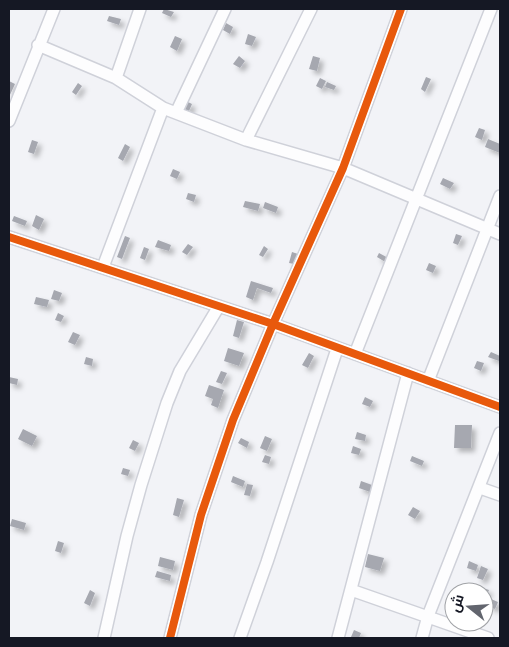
<svg xmlns="http://www.w3.org/2000/svg" width="509" height="647" viewBox="0 0 509 647" font-family="'Fira Sans Condensed',Cairo,sans-serif">
  <style>
    .building { fill: #a6a8b0; filter: url(#shadow) }
    .lines { fill: none; stroke-linecap: round; stroke-linejoin: round }
    .minor-casing { stroke: #cfd1d9; stroke-width: 14 }
    .minor { stroke: #fdfdfe; stroke-width: 11 }
    .cycleway-casing { stroke: #fff; stroke-width: 11 }
    .cycleway { stroke: #e8590c; stroke-width: 8 }
  </style>
  <defs>
    <filter id="shadow"><feDropShadow dx="4" dy="4" stdDeviation="2.5" flood-color="#0004"/></filter>
  </defs>
  <rect width="100%" height="100%" fill="#f2f3f7"/>
  <path class="building" d="M164 9 174 12 171 17 162 13Z
    M109 16 121 19 119 25 107 21Z
    M226 23 233 27 230 34 223 30Z
    M248 34 256 37 252 46 245 44Z
    M175 36 182 39 177 51 170 47Z
    M239 56 245 61 240 68 233 64Z
    M313 56 320 58 317 71 309 69Z
    M426 77 431 79 425 92 421 89Z
    M320 78 326 81 322 89 316 86Z
    M9 81 15 84 9 97Z
    M327 82 336 86 334 90 325 87Z
    M78 83 82 86 76 95 72 92Z
    M186 101 192 104 189 111 183 109Z
    M479 128 485 130 482 140 475 137Z
    M488 139 500 144V153L485 147Z
    M32 140 38 142 34 154 28 152Z
    M125 144 130 147 123 161 118 158Z
    M173 169 180 172 177 179 170 176Z
    M443 178 454 183 450 189 440 184Z
    M188 193 196 195 194 202 186 199Z
    M245 201 260 204 258 211 243 207Z
    M265 202 278 207 276 213 263 208Z
    M36 215 44 219 39 230 32 226Z
    M14 216 27 221 25 226 12 221Z
    M456 234 462 236 458 245 453 243Z
    M125 236 130 238 122 259 117 257Z
    M158 240 171 245 169 251 155 247Z
    M188 244 193 247 187 255 182 252Z
    M264 246 268 249 263 257 259 255Z
    M144 247 149 249 145 260 140 258Z
    M292 252 298 254 294 264 289 263Z
    M379 253 390 259 387 263 377 257Z
    M429 263 436 266 433 273 426 270Z
    M251 281 273 288 271 293 257 288 253 300 246 297Z
    M54 290 62 293 59 301 51 299Z
    M36 297 49 300 47 307 34 304Z
    M58 313 64 316 61 322 55 320Z
    M237 320 244 322 239 338 233 336Z
    M73 332 80 335 75 345 68 342Z
    M228 348 244 353 239 366 224 361Z
    M491 352 500 356 499 361 488 357Z
    M309 353 314 356 308 368 302 365Z
    M86 357 93 359 92 366 84 364Z
    M477 361 484 363 481 371 474 368Z
    M221 371 227 373 222 384 216 382Z
    M9 377 18 379 17 385 9 383Z
    M209 385 224 390 218 408 211 405 213 399 205 396Z
    M365 397 373 401 370 407 362 404Z
    M455 425H472L471 448H454Z
    M23 429 37 436 32 446 18 439Z
    M357 432 366 435 365 441 355 439Z
    M265 436 272 439 267 451 260 448Z
    M241 438 249 442 247 448 238 443Z
    M133 440 139 443 135 451 129 448Z
    M353 446 361 449 359 455 351 453Z
    M265 455 271 457 269 464 262 462Z
    M412 456 424 461 422 466 410 461Z
    M123 468 130 470 128 476 121 474Z
    M233 476 245 481 243 487 231 482Z
    M361 481 372 485 370 492 359 488Z
    M247 484 253 485 250 496 244 495Z
    M177 498 184 500 179 517 173 515Z
    M413 507 420 511 415 519 408 515Z
    M12 519 26 523 24 530 10 526Z
    M58 541 64 543 61 553 55 551Z
    M368 554 384 558 380 571 365 567Z
    M160 557 175 561 173 570 158 566Z
    M469 561 478 565 476 571 467 568Z
    M481 566 488 569 483 580 477 578Z
    M157 571 171 575 170 581 155 577Z
    M477 586 489 590 487 595 484 594V592L475 591Z
    M90 590 95 593 90 606 84 603Z
    M491 599 498 602 495 609 488 606Z
    M354 630 361 633 359 638 351 637Z"/>
  <g class="lines">
    <g class="minor-casing">
      <path id="minor" d="M38 45 116 78 163 108 246 140 343 168 500 234
        M116 78 140 9
        M176 113 225 9
        M9 121 54 9
        M246 140 311 9
        M9 237 273 324 500 407
        M103 267 163 108
        M355 354 491 9
        M428 381 500 196
        M480 488 500 495
        M351 590 488 638
        M104 638 127 536 141 485 167 403 180 371 219 306
        M170 638 201 515 233 420 273 324 343 168 401 9
        M240 638 267 562 337 349
        M338 638 408 373
        M422 638 428 616 500 433"/>
    </g>
    <use href="#minor" class="minor"/>
    <g class="cycleway-casing">
      <path id="cycleway" d="M9 237 273 324 500 407
        M170 638 201 515 233 420 273 324 343 168 401 9"/>
    </g>
    <use href="#cycleway" class="cycleway"/>
  </g>
  <rect width="509" height="647" fill="none" stroke="#151824" stroke-width="20"/>
  <g transform="translate(469 607) rotate(287)"><circle r="24" fill="#ffffff" stroke="#a1a3a7"/>
  <path d="M0-4L9 19L0 12L-9 19Z" fill="#62656e"/>
  <text y="-8" font-size="14" font-weight="bold" text-anchor="middle" fill="#151824">ش</text>
  </g>
</svg>
